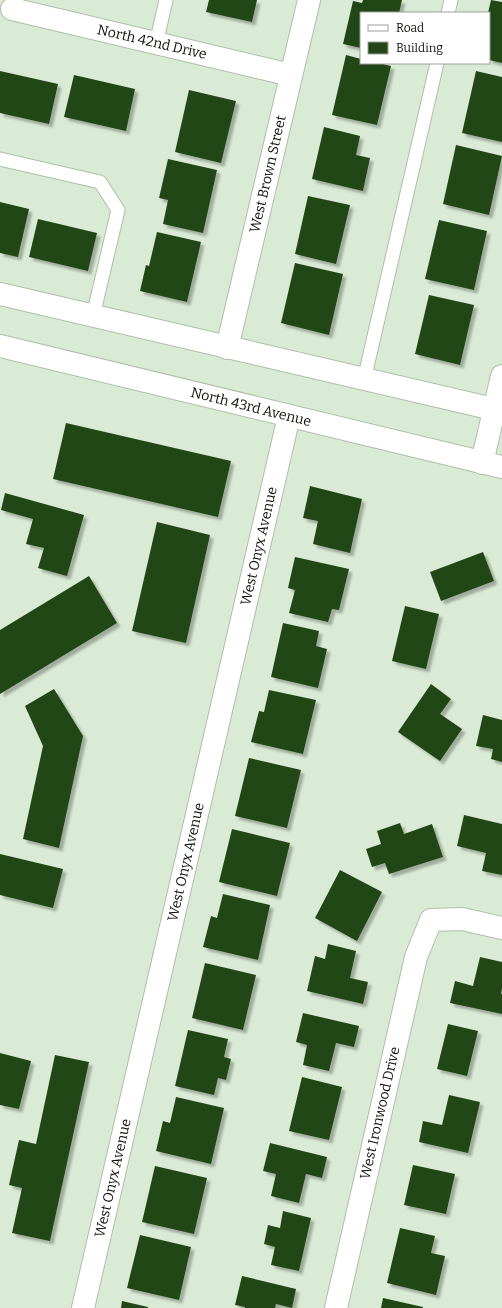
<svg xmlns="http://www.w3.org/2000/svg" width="502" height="1308" viewBox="0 0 502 1308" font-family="Bitter,serif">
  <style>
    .building { fill: #244618; filter: url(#shadow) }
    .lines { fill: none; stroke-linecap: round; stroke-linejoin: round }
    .service-casing { stroke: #aebea9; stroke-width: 15 }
    .minor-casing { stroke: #aebea9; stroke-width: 24 }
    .secondary-casing { stroke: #aebea9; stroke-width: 24 }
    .service { stroke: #fff; stroke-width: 13 }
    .minor { stroke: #fff; stroke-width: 22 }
    .secondary { stroke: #fff; stroke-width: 22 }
    .labels { text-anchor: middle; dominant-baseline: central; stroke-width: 4; stroke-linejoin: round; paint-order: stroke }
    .street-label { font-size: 14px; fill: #0b110a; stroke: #fff }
  </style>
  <defs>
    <filter id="shadow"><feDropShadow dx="3.5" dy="3.5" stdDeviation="1" flood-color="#0004"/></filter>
  </defs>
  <rect width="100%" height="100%" fill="#daebd5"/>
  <path class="building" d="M209 0H257L252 22 206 12Z
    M363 0H402L399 13H361V48L343 44 353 1 362 3Z
    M491 0 502 2V63L489 60V13H488Z
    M346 55 361 59V63H379L391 66 377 125 332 115Z
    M0 71 58 84 49 124 0 113Z
    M476 71 502 77V142L462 133Z
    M74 75 135 89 126 131 64 117Z
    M189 90 236 101 221 163 175 152Z
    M324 127 360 136 356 155 370 158 363 191 312 179Z
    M456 145 502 156 489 215 443 204Z
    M168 159 217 170 203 233 163 224 168 200 159 198Z
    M308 196 350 205 336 264 295 254Z
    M0 202 29 209 18 257 0 253Z
    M38 219 97 233 88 271 29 257Z
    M439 220 487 231 474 290 425 279Z
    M157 232 201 242 187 302 140 291 146 265 149 266Z
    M295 263 343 274 329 335 281 323Z
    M429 295 474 305 460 365 415 354Z
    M66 423 231 461 218 517 53 479Z
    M310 486 362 499 350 553 313 544 318 521 303 518Z
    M5 493 84 515 67 576 38 568 44 548 26 544 33 519 1 510Z
    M157 522 210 535 186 643 132 631Z
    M483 552 494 581 441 601 430 572Z
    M295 557 349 569 339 610 332 609 328 622 289 613 295 590 288 588Z
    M89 576 117 623 0 694V630Z
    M405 606 439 614 426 669 392 661Z
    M283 623 319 631 316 646 327 649 318 688 271 677Z
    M431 684 451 699 440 714 462 729 440 761 398 732Z
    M54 689 83 736 59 848 23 839 43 746 25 706Z
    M269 690 316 700 303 754 251 742 259 711 264 712Z
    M483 715 502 720V762L491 759 493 749 476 746Z
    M249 758 301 770 287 828 235 816Z
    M464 815 502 824V875L482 871 486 853 457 846Z
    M400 823 404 834 432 824 443 857 389 874 385 863 372 867 366 849 381 844 377 831Z
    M232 829 290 843 277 896 219 882Z
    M0 854 63 869 53 908 0 895Z
    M340 870 382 892 357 941 315 918Z
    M223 894 270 905 258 960 203 947 211 916 217 918Z
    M328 944 356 951 350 978 368 982 363 1004 307 991 315 956 325 959Z
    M480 957 502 962V988L501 994H502V1014L450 1003 455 981 473 986Z
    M205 963 256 975 243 1030 192 1018Z
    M303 1013 359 1026 354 1047 336 1043 329 1071 303 1065 307 1045 296 1042Z
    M448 1024 478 1031 467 1076 437 1069Z
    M188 1030 228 1039 224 1057 231 1059 226 1080 218 1078 214 1095 175 1086Z
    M0 1053 31 1061 19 1109 0 1105Z
    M55 1055 89 1062 50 1241 12 1233 22 1188 9 1185 19 1140 36 1144Z
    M302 1077 342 1087 329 1140 289 1131Z
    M449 1095 480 1102 468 1153 419 1142 423 1121 442 1125Z
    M176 1097 224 1108 211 1164 156 1151 163 1121 170 1123Z
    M270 1143 327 1157 322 1178 306 1174 299 1203 271 1196 276 1174 263 1171Z
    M413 1165 455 1174 446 1214 404 1205Z
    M155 1166 207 1178 194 1234 142 1222Z
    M283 1211 311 1218 299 1271 271 1265 275 1247 264 1244 268 1225 280 1228Z
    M400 1228 435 1236 431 1253 445 1256 436 1295 387 1283Z
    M140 1235 191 1247 179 1300 127 1288Z
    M242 1276 296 1289 292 1308 276 1304 275 1308H245V1307L235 1305Z
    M383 1298 423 1307V1308H381Z
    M122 1301 148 1307V1308H121Z"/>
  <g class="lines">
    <g class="service-casing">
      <path id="service" d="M448 13 451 0
        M156 44 166 0
        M0 159 100 182 118 210 93 316
        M364 380 437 63"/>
    </g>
    <g class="minor-casing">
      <path id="minor" d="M12 9 291 75
        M0 294 502 411
        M227 348 309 0
        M482 463 502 376
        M83 1308 289 416
        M336 1308 416 957 431 920 462 919 502 928"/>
    </g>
    <g class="secondary-casing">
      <path id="secondary" d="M0 346 502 467"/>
    </g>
    <use href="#service" class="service"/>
    <use href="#minor" class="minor"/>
    <use href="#secondary" class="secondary"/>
  </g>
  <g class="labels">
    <g class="street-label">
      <text transform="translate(152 42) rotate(13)">North 42nd Drive</text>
      <text transform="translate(268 174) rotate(-77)">West Brown Street</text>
      <text transform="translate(251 407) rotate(14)">North 43rd Avenue</text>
      <text transform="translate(259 546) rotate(-77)">West Onyx Avenue</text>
      <text transform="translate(186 862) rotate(-77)">West Onyx Avenue</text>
      <text transform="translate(380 1113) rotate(-77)">West Ironwood Drive</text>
      <text transform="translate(113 1178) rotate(-77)">West Onyx Avenue</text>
    </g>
  </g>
  <rect x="360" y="12" width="130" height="52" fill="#ffffff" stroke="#9da09d"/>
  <rect x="368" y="25" width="20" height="6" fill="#ffffff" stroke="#9da09d"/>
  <text x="396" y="32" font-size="12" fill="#0b110a">Road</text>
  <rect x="368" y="42" width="20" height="12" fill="#244618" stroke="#9da09d"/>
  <text x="396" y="52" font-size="12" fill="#0b110a">Building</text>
</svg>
